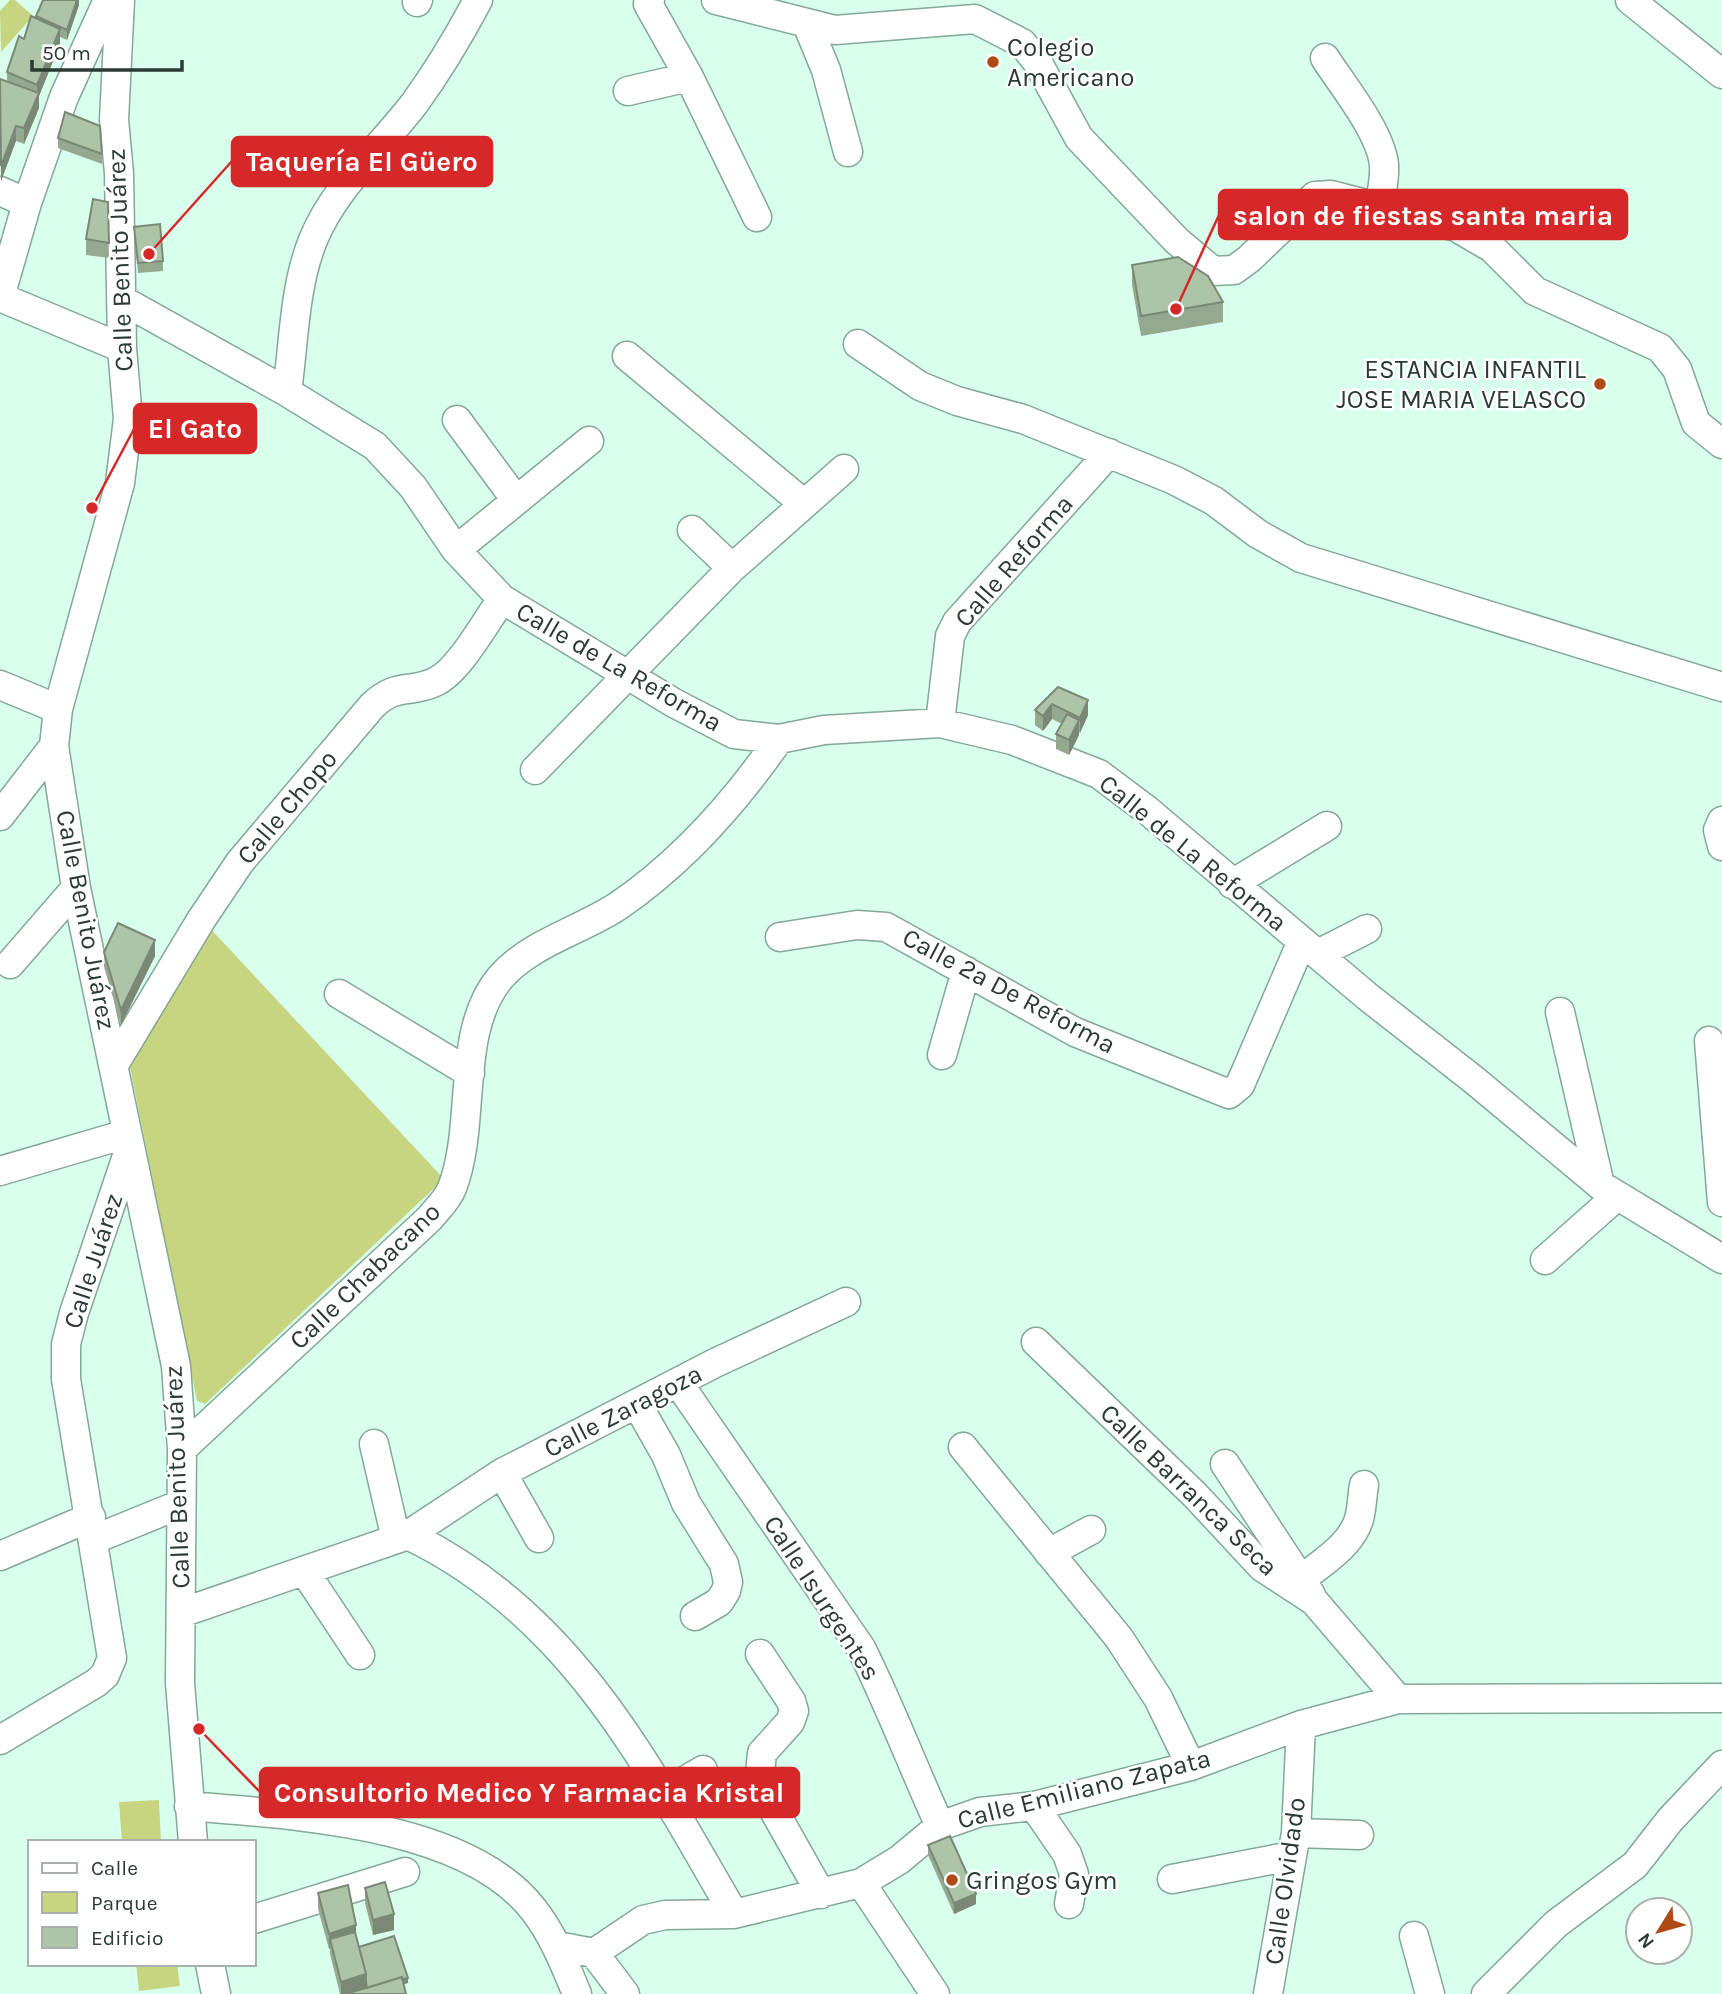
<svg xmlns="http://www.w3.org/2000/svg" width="1722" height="1994" viewBox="0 0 1722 1994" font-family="Karla,sans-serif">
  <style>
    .green { fill: #c7d581 }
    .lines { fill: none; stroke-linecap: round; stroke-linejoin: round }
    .minor-casing { stroke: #84a797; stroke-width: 31 }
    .minor { stroke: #fff; stroke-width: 28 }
    .wall { fill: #95a991 }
    .shaded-wall { fill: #798976 }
    .building { fill: #adc4a9; stroke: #798976; stroke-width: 2 }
    .poi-dot { fill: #ae4b14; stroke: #fff; stroke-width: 2.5 }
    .labels { text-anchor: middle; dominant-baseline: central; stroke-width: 5; stroke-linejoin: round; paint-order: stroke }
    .poi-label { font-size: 26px; fill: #2b3a33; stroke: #fff; text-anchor: start }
    .street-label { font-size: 26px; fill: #2b3a33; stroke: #fff }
    .leader { fill: none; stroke: #d62828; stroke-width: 2.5 }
    .callout-dot { fill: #d62828; stroke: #fff; stroke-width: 2.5 }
    .callout { fill: #d62828; stroke: #d62828; stroke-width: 2.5 }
    .callout-label { font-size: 28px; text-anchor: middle; font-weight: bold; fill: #fff }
  </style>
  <rect width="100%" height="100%" fill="#d9ffed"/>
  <path class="green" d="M10 0H15L33 16 1 52 0 11Z
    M206 924 444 1179 205 1404 197 1401 127 1052Z
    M159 1800 161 1842H122L119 1802Z
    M136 1964H177L180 1986 139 1991Z"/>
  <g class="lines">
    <g class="minor-casing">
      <path id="minor" d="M120 0 114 120 119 173 122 348 128 419 120 483 58 709 54 746 76 888 176 1366 182 1449 180 1683 193 1842
        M650 0 648 4 689 77 757 217
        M716 0 835 30 975 19 1022 43 1038 63 1079 138 1177 241 1213 271 1234 270 1249 259 1315 196 1331 195 1456 227 1492 248 1535 291 1660 348 1677 369 1696 423 1722 444
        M1630 0 1722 74
        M417 2 418 0
        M807 24 826 70 848 152
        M1325 58C1343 86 1380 131 1384 164 1385 179 1382 193 1378 208
        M628 91 689 77
        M0 191 27 203
        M0 297 27 203 64 97 108 0
        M0 297 122 348
        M122 300 287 392 375 446 413 487 456 550 502 599 674 703 734 734 779 739 824 730 940 723 1012 740 1099 774 1147 810 1368 997 1474 1080 1600 1185 1722 1259
        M858 344 920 386 957 401 1023 419 1174 480 1214 501 1258 534 1301 558 1722 687
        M627 356 803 503
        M287 392C294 342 294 287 313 240 334 188 380 148 414 104 438 71 459 36 478 0
        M457 420 516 500
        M692 530 732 568
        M456 550 589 441
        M0 685 58 709
        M940 723 950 636 957 622 1109 453
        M535 770 732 568 844 469
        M0 816 54 746
        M1722 821 1718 830 1722 846
        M1232 884 1327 826
        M780 937 857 925 886 927 1075 1032 1229 1094 1240 1085 1302 941
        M1318 954 1367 929
        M10 964 76 888
        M339 994 470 1073
        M1560 1012 1600 1185
        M1709 1041 1722 1202
        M942 1055 966 971
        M115 1063 201 920 240 862 372 706C398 681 410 695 437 681 460 669 486 621 502 599
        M0 1171 126 1134
        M1545 1260 1616 1197
        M1036 1342 1195 1495 1262 1567 1314 1601 1398 1699
        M679 1384 861 1648C890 1706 913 1767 940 1826
        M637 1404 666 1455 686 1503 724 1564 728 1582 726 1591 719 1602 695 1616
        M374 1444 396 1539
        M963 1447 1119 1638 1158 1698 1191 1766
        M182 1449 430 1218C438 1208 448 1199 452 1188 477 1124 455 1032 500 978 530 943 580 931 618 906 681 863 736 801 779 739
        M1225 1464 1311 1595
        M502 1473 539 1538
        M408 1535C571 1613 647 1765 734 1914
        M95 1539 181 1504
        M1049 1553 1091 1530
        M0 1556 91 1517
        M305 1572 360 1655
        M1302 1579C1321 1563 1352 1545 1359 1519 1362 1509 1362 1496 1364 1485
        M181 1613 408 1535 502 1473 715 1363 846 1302
        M760 1654 791 1701 794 1711 790 1722 762 1753 759 1784 821 1894
        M0 1740 96 1683 105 1675 112 1658 66 1379V1344L74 1313 129 1150
        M664 1793 703 1770
        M189 1806C291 1815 465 1822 533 1909 553 1934 565 1965 577 1994
        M1034 1806 1067 1854 1074 1874 1069 1904
        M1296 1833 1359 1835
        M1172 1879 1291 1856
        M861 1883 935 1994
        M254 1919 405 1872
        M1414 1936 1430 1994
        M557 1946 594 1953 643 1920 665 1915 734 1914 861 1883 899 1860 940 1826 980 1812 1034 1806 1191 1766 1301 1725 1398 1699 1722 1698
        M594 1953 625 1994
        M210 1964 216 1994
        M1268 1994 1296 1833 1301 1725
        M1486 1994 1556 1924 1635 1865 1670 1820 1722 1765"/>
    </g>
    <use href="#minor" class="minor"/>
  </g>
  <path class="wall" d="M79 0V5L67 40 60 37V44L39 96V108L24 144 16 141 1 181 0 79 7 81V72L24 39 36 18V16Z
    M58 138 102 154V164L58 148Z
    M108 202 109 258 86 255V239Z
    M134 227 163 261V271L138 273Z
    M1132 265 1223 302V322L1141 336 1132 285Z
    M1058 687 1088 715 1080 733 1079 732V735L1069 755 1056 749V734L1062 724 1052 719 1043 731 1035 725V710Z
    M104 952 155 956 121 1025 104 967Z
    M928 1845 976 1904 954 1914 928 1855Z
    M365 1888 394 1930 373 1935 365 1903Z
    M318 1893 356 1936 359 1947 408 1983 404 1984 406 1994H340L330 1954V1948L329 1949 318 1909Z"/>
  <path class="shaded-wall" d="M77 0H79V5L67 40V30Z
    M60 29V44L39 96V108L24 144V128L37 97V85Z
    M16 126V141L1 181V166Z
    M1088 700V715L1080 733V718Z
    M1052 704V719L1043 731V716Z
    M1079 720V735L1069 755V740Z
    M155 940V956L121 1025V1010Z
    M976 1894V1904L954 1914V1903Z
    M394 1914V1930L373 1935V1920Z
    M356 1925V1940L330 1939V1948L329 1949V1934Z
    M366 1974V1990L352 1994H341V1982Z
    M408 1978V1983L368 1994V1989Z"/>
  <path class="building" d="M43 0H77L67 30 36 16Z
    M31 16 60 29 37 85 7 72 19 36 24 39Z
    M0 79 39 93 24 128 16 126 1 166Z
    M65 112 100 126 102 154 58 138Z
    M93 199 108 202 109 243 86 239Z
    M160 224 163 261 138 263 134 227Z
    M1178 257 1208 276 1223 302 1141 316 1132 265Z
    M1058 687 1088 700 1080 718 1052 704 1043 716 1035 710Z
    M1067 714 1079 720 1069 740 1056 734Z
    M118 923 155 940 121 1010 104 952Z
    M950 1836 976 1894 954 1903 928 1845Z
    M385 1882 394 1914 373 1920 365 1888Z
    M348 1885 356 1925 329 1934 318 1893Z
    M355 1932 366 1974 341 1982 330 1939Z
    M394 1936 408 1978 402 1979V1977L367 1988 366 1982V1974L359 1947Z
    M402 1977 406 1994H346Z"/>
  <g class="poi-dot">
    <circle cx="993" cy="62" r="7"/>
    <circle cx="1600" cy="384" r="7"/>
    <circle cx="952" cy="1880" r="7"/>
  </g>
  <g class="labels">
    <g class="poi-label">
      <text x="1007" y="47">Colegio<tspan x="1007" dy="30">Americano</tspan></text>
      <text x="1586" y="369" text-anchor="end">ESTANCIA INFANTIL<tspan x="1586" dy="30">JOSE MARIA VELASCO</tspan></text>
      <text x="966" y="1880">Gringos Gym</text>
    </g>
    <g class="street-label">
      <text transform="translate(120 260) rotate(-92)">Calle Benito Juárez</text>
      <text transform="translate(1014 561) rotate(-49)">Calle Reforma</text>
      <text transform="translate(619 667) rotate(30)">Calle de La Reforma</text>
      <text transform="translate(287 807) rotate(-50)">Calle Chopo</text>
      <text transform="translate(1193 853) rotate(39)">Calle de La Reforma</text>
      <text transform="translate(86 920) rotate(79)">Calle Benito Juárez</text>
      <text transform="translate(1009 991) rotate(28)">Calle 2a De Reforma</text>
      <text transform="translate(93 1261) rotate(-72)">Calle Juárez</text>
      <text transform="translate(365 1276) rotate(-44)">Calle Chabacano</text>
      <text transform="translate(623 1411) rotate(-27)">Calle Zaragoza</text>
      <text transform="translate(177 1477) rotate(-92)">Calle Benito Juárez</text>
      <text transform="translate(1189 1490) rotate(44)">Calle Barranca Seca</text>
      <text transform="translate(822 1598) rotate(57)">Calle Isurgentes</text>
      <text transform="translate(1084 1789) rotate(-14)">Calle Emiliano Zapata</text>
      <text transform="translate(1285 1881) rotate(-82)">Calle Olvidado</text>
    </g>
  </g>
  <path class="leader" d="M149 254L232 161M1176 309L1219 215M92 508L134 429M199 1729L260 1792"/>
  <g class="callout-dot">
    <circle cx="149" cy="254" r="7"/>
    <circle cx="1176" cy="309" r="7"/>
    <circle cx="92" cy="508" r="7"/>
    <circle cx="199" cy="1729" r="7"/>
  </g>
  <g class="callout">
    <rect x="232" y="137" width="260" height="49" rx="7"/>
    <rect x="1219" y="190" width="408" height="49" rx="7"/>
    <rect x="134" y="404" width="122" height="49" rx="7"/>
    <rect x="260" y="1768" width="539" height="49" rx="7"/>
  </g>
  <g class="callout-label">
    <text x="362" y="171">Taquería El Güero</text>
    <text x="1423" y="225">salon de fiestas santa maria</text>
    <text x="195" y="438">El Gato</text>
    <text x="529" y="1802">Consultorio Medico Y Farmacia Kristal</text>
  </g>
  <rect x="28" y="1840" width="228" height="126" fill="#ffffff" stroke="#aab0ad" stroke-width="2"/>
  <rect x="42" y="1863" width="35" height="10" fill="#ffffff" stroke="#aab0ad" stroke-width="2"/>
  <text x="91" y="1875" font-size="21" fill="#2b3a33">Calle</text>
  <rect x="42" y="1892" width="35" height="21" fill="#c7d581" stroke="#aab0ad" stroke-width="2"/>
  <text x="91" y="1910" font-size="21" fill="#2b3a33">Parque</text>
  <rect x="42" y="1927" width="35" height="21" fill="#adc4a9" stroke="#aab0ad" stroke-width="2"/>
  <text x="91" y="1945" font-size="21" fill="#2b3a33">Edificio</text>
  <g transform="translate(1659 1931) rotate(233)"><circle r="33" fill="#ffffff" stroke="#aab0ad" stroke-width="2"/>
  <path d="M0-5L12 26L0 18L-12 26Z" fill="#ae4b14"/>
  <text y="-10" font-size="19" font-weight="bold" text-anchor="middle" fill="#2b3a33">N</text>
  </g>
  <path d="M32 60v10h150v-10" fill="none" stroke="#2b3a33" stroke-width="3.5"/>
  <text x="42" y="60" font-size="21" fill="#2b3a33" stroke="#ffffff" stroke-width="5" paint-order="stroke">50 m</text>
</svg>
